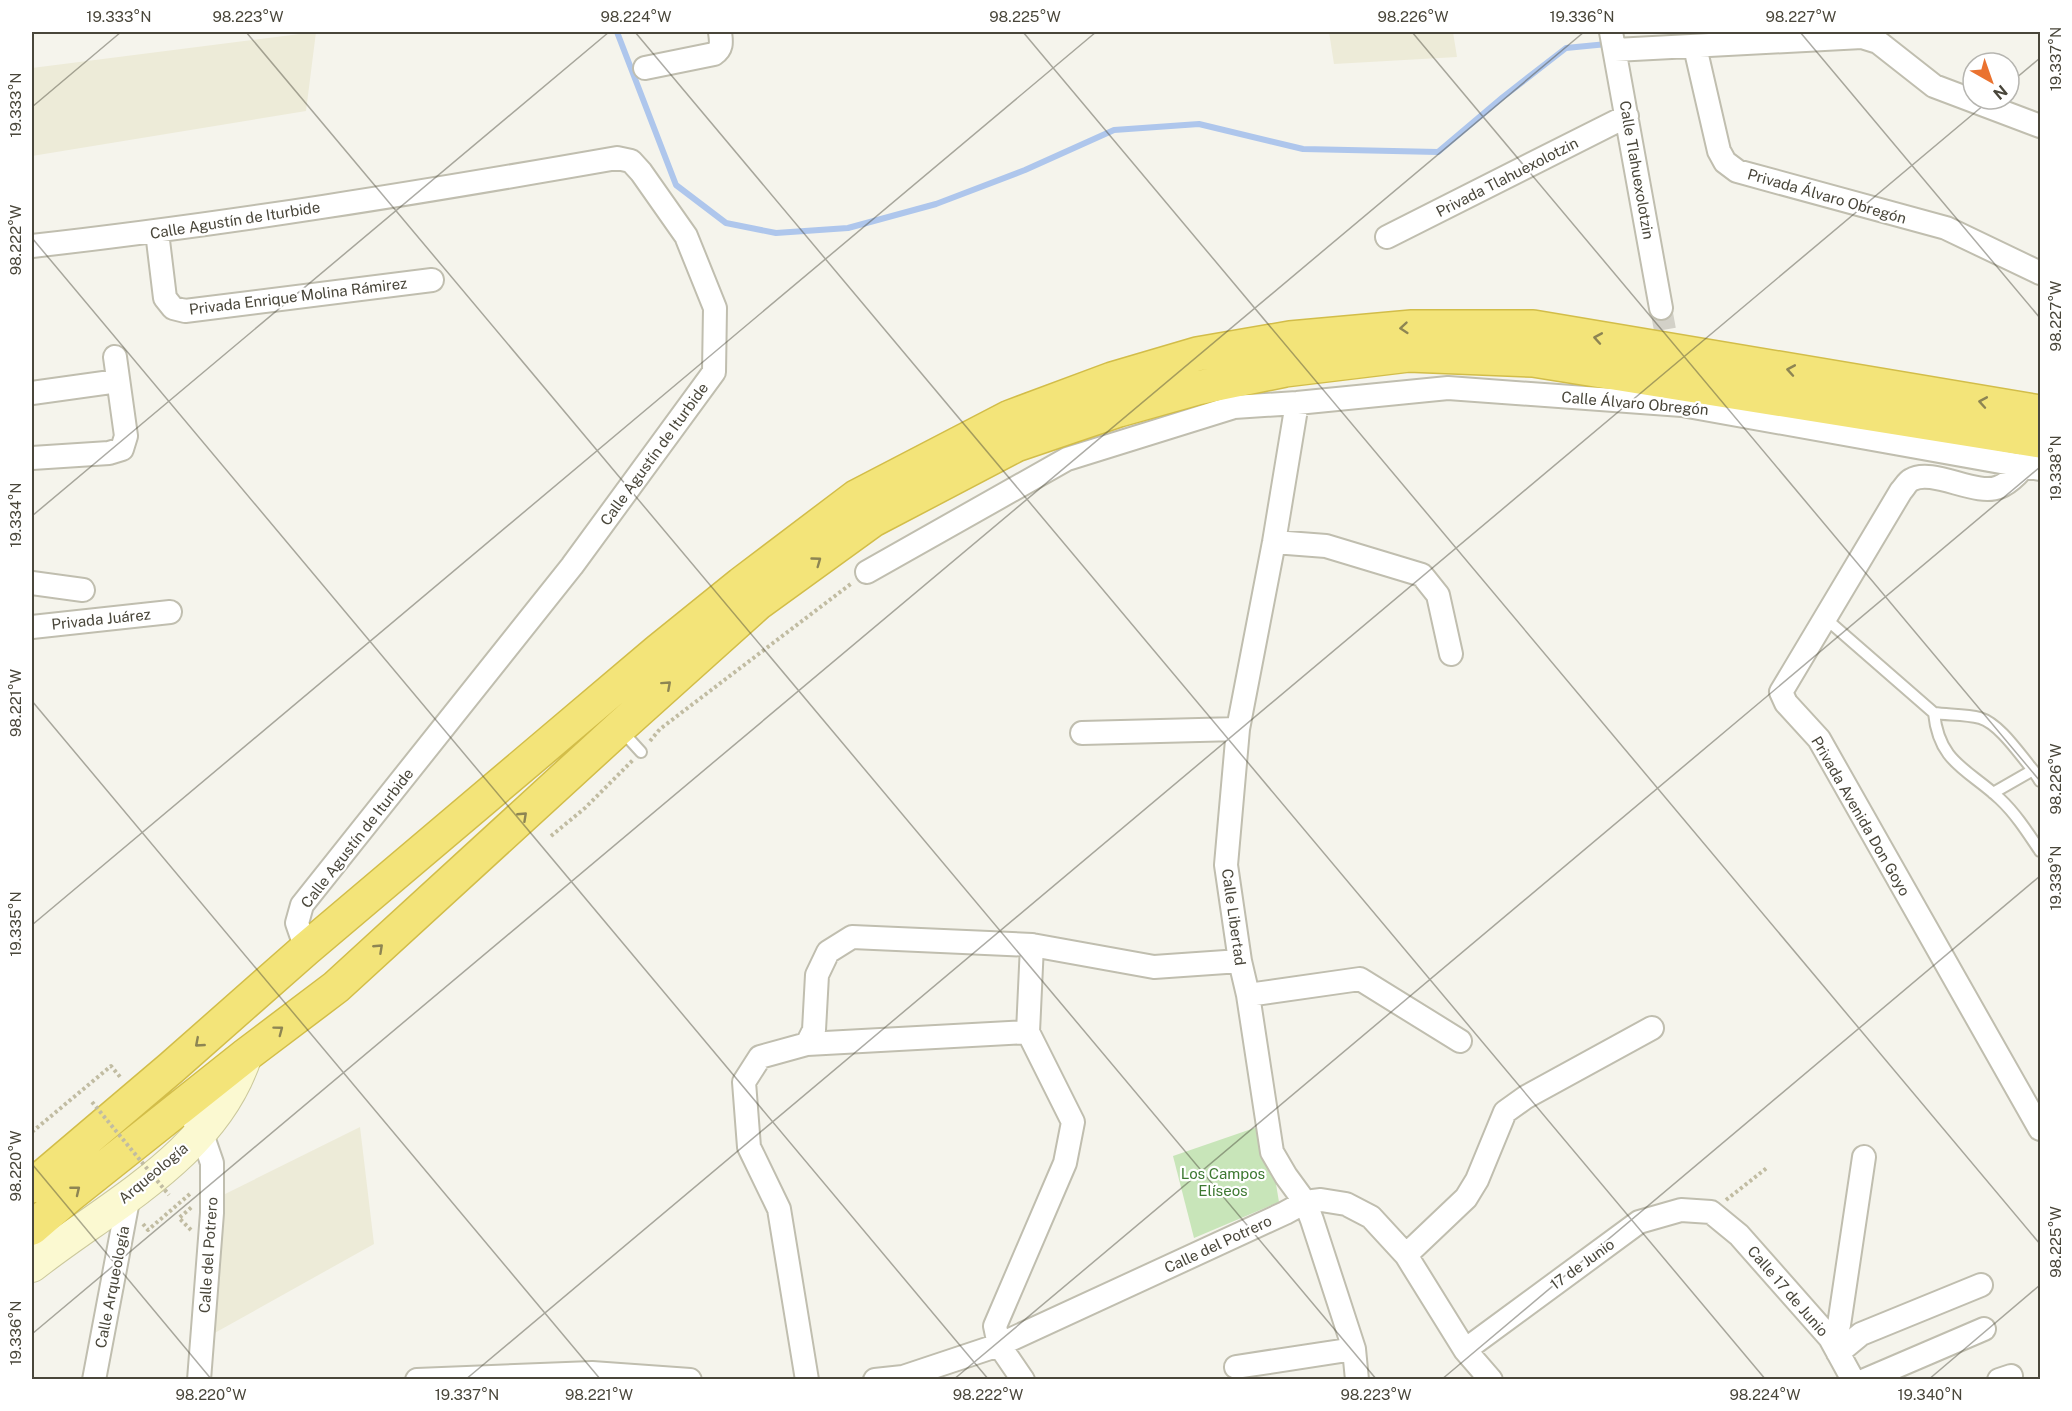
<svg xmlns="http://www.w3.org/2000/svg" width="2072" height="1411" viewBox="0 0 2072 1411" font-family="'Public Sans',sans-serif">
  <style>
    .education { fill: #edebd8 }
    .park { fill: #c8e5b9 }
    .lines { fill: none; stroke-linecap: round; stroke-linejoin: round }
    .stream { stroke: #aec6ec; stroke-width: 6 }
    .minor-tunnel { stroke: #d3d1c8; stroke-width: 22; stroke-dasharray: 22 11; stroke-linecap: butt }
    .service-casing { stroke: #c0beaf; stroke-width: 14 }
    .minor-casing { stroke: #c0beaf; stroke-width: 26 }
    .secondary-casing { stroke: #cbc89c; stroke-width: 34 }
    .motorway-casing { stroke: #d2bd49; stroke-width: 36 }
    .path { stroke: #c1bca2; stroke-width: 4; stroke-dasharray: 3 3; stroke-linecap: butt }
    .service { stroke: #fff; stroke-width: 10 }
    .minor { stroke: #fff; stroke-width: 22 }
    .secondary { stroke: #fbf9d1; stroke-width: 32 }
    .motorway { stroke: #f3e479; stroke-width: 33 }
    .path-bridge { stroke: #c1bca2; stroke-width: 4; stroke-dasharray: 3 3; stroke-linecap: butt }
    .oneway { stroke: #8d8553 }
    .ticks { fill: none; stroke: #49463a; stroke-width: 1.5; stroke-opacity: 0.45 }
    .labels { text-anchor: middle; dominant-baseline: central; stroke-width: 4.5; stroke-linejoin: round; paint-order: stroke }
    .street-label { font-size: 15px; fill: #49463a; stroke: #fff }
    .park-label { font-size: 15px; fill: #3d7831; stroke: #fff }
    .neatline { fill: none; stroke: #49463a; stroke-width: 2 }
    .ticks-label { font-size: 15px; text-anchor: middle; fill: #49463a }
  </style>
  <rect width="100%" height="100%" fill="#f5f4ec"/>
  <path class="education" d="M316 32 306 111 32 156V68Z
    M1329 32H1453L1457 57 1334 64Z
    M360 1127 374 1244 211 1335 221 1196Z"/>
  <path class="park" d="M1266 1124 1279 1202 1194 1238 1173 1156Z"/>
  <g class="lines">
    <path class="stream" d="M617 32 676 185 726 223 776 233 848 228 936 204 1025 170 1114 130 1199 124 1303 149 1438 152 1503 97 1566 48 1607 44
      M1674 36 1715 32"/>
    <path class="minor-tunnel" d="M1661 308 1671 363"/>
    <g class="service-casing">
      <path id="service" d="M1825 618 1934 713C1939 763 1968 769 2000 799 2016 814 2028 833 2040 851
        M1934 713C1948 715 1966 714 1980 718 2000 724 2020 755 2033 770
        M621 730 641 752
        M1993 793 2033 770 2040 781"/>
    </g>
    <g class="minor-casing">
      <path id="minor" d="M1611 32 1661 308
        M1695 47 1719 151 1725 162 1737 171 1946 228 2040 273
        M1615 50 1862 37 1878 42 1934 86 2040 126
        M645 68 714 54C723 48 721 41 720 32
        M157 232 165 298 173 308 185 311 432 280
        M1387 237 1627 116
        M32 246C228 224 423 192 617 158L631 161 641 172 686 236 715 308 714 372 572 566 302 905 297 923 306 949
        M32 393 118 381
        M1297 403 1274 542 1238 729 1226 865 1240 961 1248 995 1272 1152 1286 1176 1305 1202 1312 1220 1354 1349 1357 1380
        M32 458 109 453 122 449 126 436 115 357
        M2031 458C2023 468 2012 482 1999 487 1976 497 1932 467 1911 480 1907 482 1904 488 1901 491L1781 692 1786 703 1819 739 2040 1129
        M1274 542 1326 546 1422 575 1438 595 1451 654
        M867 572 1067 459 1234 407 1297 403 1448 388 1682 405 2040 469
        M32 583 83 590
        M32 627 170 612
        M1082 733 1238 729
        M1248 995 1360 979 1460 1041
        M807 1044 1028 1032
        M194 1121 201 1131 212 1163V1213L199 1380
        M1406 1255 1466 1198 1477 1180 1505 1112 1526 1097 1652 1028
        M1830 1338 1839 1325 1864 1157
        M1465 1350 1639 1222 1681 1210 1711 1212 1739 1235 1830 1338 1853 1380
        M1838 1353 1861 1334 1981 1285
        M1236 1367 1354 1349
        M94 1380 129 1195
        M417 1380 592 1373 690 1380
        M807 1380 779 1209 749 1147 744 1082 760 1057 807 1044 814 1030 817 975 828 952 852 937 1032 945 1154 967 1240 961
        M875 1380 903 1377 999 1345 1285 1213 1305 1202 1321 1200 1346 1204 1371 1217 1406 1255 1465 1350 1491 1380
        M1023 1380 999 1345 995 1326 1065 1163 1073 1122 1028 1032 1032 945
        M1865 1380 1984 1329
        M1999 1380 2011 1376"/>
    </g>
    <g class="secondary-casing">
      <path id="secondary" d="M32 1266C109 1205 214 1155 246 1055"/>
    </g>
    <g class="motorway-casing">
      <path id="motorway" d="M32 1186 171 1068 306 949 658 651 741 584 856 497 1010 417 1112 379 1197 354 1290 338 1412 327H1533L2040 412
        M32 1228 70 1195 246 1055 336 987 619 728 757 604 873 520 1016 445 1119 410 1197 388 1285 370 1409 355 1533 360 2040 441"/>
    </g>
    <path class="path" d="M650 741 660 729 852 583
      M551 836 585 808 633 760
      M32 1132 111 1066 121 1078
      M1726 1200 1768 1167
      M143 1224 148 1230 191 1193
      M191 1230 179 1218 193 1206"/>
    <use href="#service" class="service"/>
    <use href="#minor" class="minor"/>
    <use href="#secondary" class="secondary"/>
    <use href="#motorway" class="motorway"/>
    <path class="path-bridge" d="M92 1102 169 1195"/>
  </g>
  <defs><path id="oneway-chevron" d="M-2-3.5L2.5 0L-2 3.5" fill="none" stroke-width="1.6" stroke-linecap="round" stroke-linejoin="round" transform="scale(1.5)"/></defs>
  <g class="oneway">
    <use href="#oneway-chevron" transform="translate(1404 328) rotate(175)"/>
    <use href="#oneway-chevron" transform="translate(1598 338) rotate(-170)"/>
    <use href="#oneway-chevron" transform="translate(1791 370) rotate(-170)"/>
    <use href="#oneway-chevron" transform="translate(1983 402) rotate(-170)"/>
    <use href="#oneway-chevron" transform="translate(817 561) rotate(-36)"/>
    <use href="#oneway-chevron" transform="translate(667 685) rotate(-42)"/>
    <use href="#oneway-chevron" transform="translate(523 816) rotate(-43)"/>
    <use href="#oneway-chevron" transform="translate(379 948) rotate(-43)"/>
    <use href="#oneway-chevron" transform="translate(279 1030) rotate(-37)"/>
    <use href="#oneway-chevron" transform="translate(199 1043) rotate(139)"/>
    <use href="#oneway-chevron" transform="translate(76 1190) rotate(-39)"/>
  </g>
  <path class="ticks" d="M246 32 1377 1380M635 32 1766 1380M1023 32 2040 1244M1412 32 2040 781M1800 32 2040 318M2009 84 2040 58M32 107 121 32M32 238 989 1380M32 516 609 32M32 701 601 1380M32 925 1096 32M32 1164 212 1380M32 1334 1584 32M465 1380 1991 99M953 1380 2040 467M1441 1380 2040 876M1928 1380 2040 1285"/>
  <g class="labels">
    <g class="street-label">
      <text transform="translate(1637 170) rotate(80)">Calle Tlahuexolotzin</text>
      <text transform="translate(1507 177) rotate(-27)">Privada Tlahuexolotzin</text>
      <text transform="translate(1827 196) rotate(16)">Privada Álvaro Obregón</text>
      <text transform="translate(235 220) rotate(-9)">Calle Agustín de Iturbide</text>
      <text transform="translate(298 296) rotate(-7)">Privada Enrique Molina Rámirez</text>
      <text transform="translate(1635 403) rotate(5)">Calle Álvaro Obregón</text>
      <text transform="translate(654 454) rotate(-54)">Calle Agustín de Iturbide</text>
      <text transform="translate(101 619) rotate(-6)">Privada Juárez</text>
      <text transform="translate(1861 816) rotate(60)">Privada Avenida Don Goyo</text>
      <text transform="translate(357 838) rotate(-52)">Calle Agustín de Iturbide</text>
      <text transform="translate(1234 917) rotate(82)">Calle Libertad</text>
      <text transform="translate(153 1173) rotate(-40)">Arqueología</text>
      <text transform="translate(1218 1244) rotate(-25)">Calle del Potrero</text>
      <text transform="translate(208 1255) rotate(-86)">Calle del Potrero</text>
      <text transform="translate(1582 1264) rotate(-36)">17 de Junio</text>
      <text transform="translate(112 1287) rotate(-79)">Calle Arqueología</text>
      <text transform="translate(1788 1291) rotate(49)">Calle 17 de Junio</text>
    </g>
    <g class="park-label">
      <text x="1223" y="1173">Los Campos<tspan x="1223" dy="17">Elíseos</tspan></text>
    </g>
  </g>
  <rect width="2072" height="1411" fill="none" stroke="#ffffff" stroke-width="66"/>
  <g transform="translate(1991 81) rotate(140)"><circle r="28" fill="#ffffff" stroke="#b6b5b0" stroke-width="1.5"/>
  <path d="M0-4.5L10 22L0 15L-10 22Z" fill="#ea722f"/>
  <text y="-9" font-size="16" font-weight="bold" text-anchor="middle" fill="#49463a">N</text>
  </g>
  <rect x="33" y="33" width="2006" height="1345" class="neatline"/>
  <g class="ticks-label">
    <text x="119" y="22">19.333°N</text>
    <text x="248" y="22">98.223°W</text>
    <text x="636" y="22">98.224°W</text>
    <text x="1025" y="22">98.225°W</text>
    <text x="1413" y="22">98.226°W</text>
    <text x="1582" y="22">19.336°N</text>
    <text x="1801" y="22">98.227°W</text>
    <text transform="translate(2056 59) rotate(-90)" y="5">19.337°N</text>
    <text transform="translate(16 105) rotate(-90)" y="5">19.333°N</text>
    <text transform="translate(16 240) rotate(-90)" y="5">98.222°W</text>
    <text transform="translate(2056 316) rotate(-90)" y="5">98.227°W</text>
    <text transform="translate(2056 468) rotate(-90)" y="5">19.338°N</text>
    <text transform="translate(16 515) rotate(-90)" y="5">19.334°N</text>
    <text transform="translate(16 703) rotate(-90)" y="5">98.221°W</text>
    <text transform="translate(2056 779) rotate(-90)" y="5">98.226°W</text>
    <text transform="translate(2056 878) rotate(-90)" y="5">19.339°N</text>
    <text transform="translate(16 924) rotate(-90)" y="5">19.335°N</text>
    <text transform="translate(16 1166) rotate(-90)" y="5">98.220°W</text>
    <text transform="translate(2056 1242) rotate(-90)" y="5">98.225°W</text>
    <text transform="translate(16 1333) rotate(-90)" y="5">19.336°N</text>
    <text x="211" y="1400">98.220°W</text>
    <text x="467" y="1400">19.337°N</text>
    <text x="599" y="1400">98.221°W</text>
    <text x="988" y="1400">98.222°W</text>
    <text x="1376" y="1400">98.223°W</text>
    <text x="1765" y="1400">98.224°W</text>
    <text x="1930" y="1400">19.340°N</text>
  </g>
</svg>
